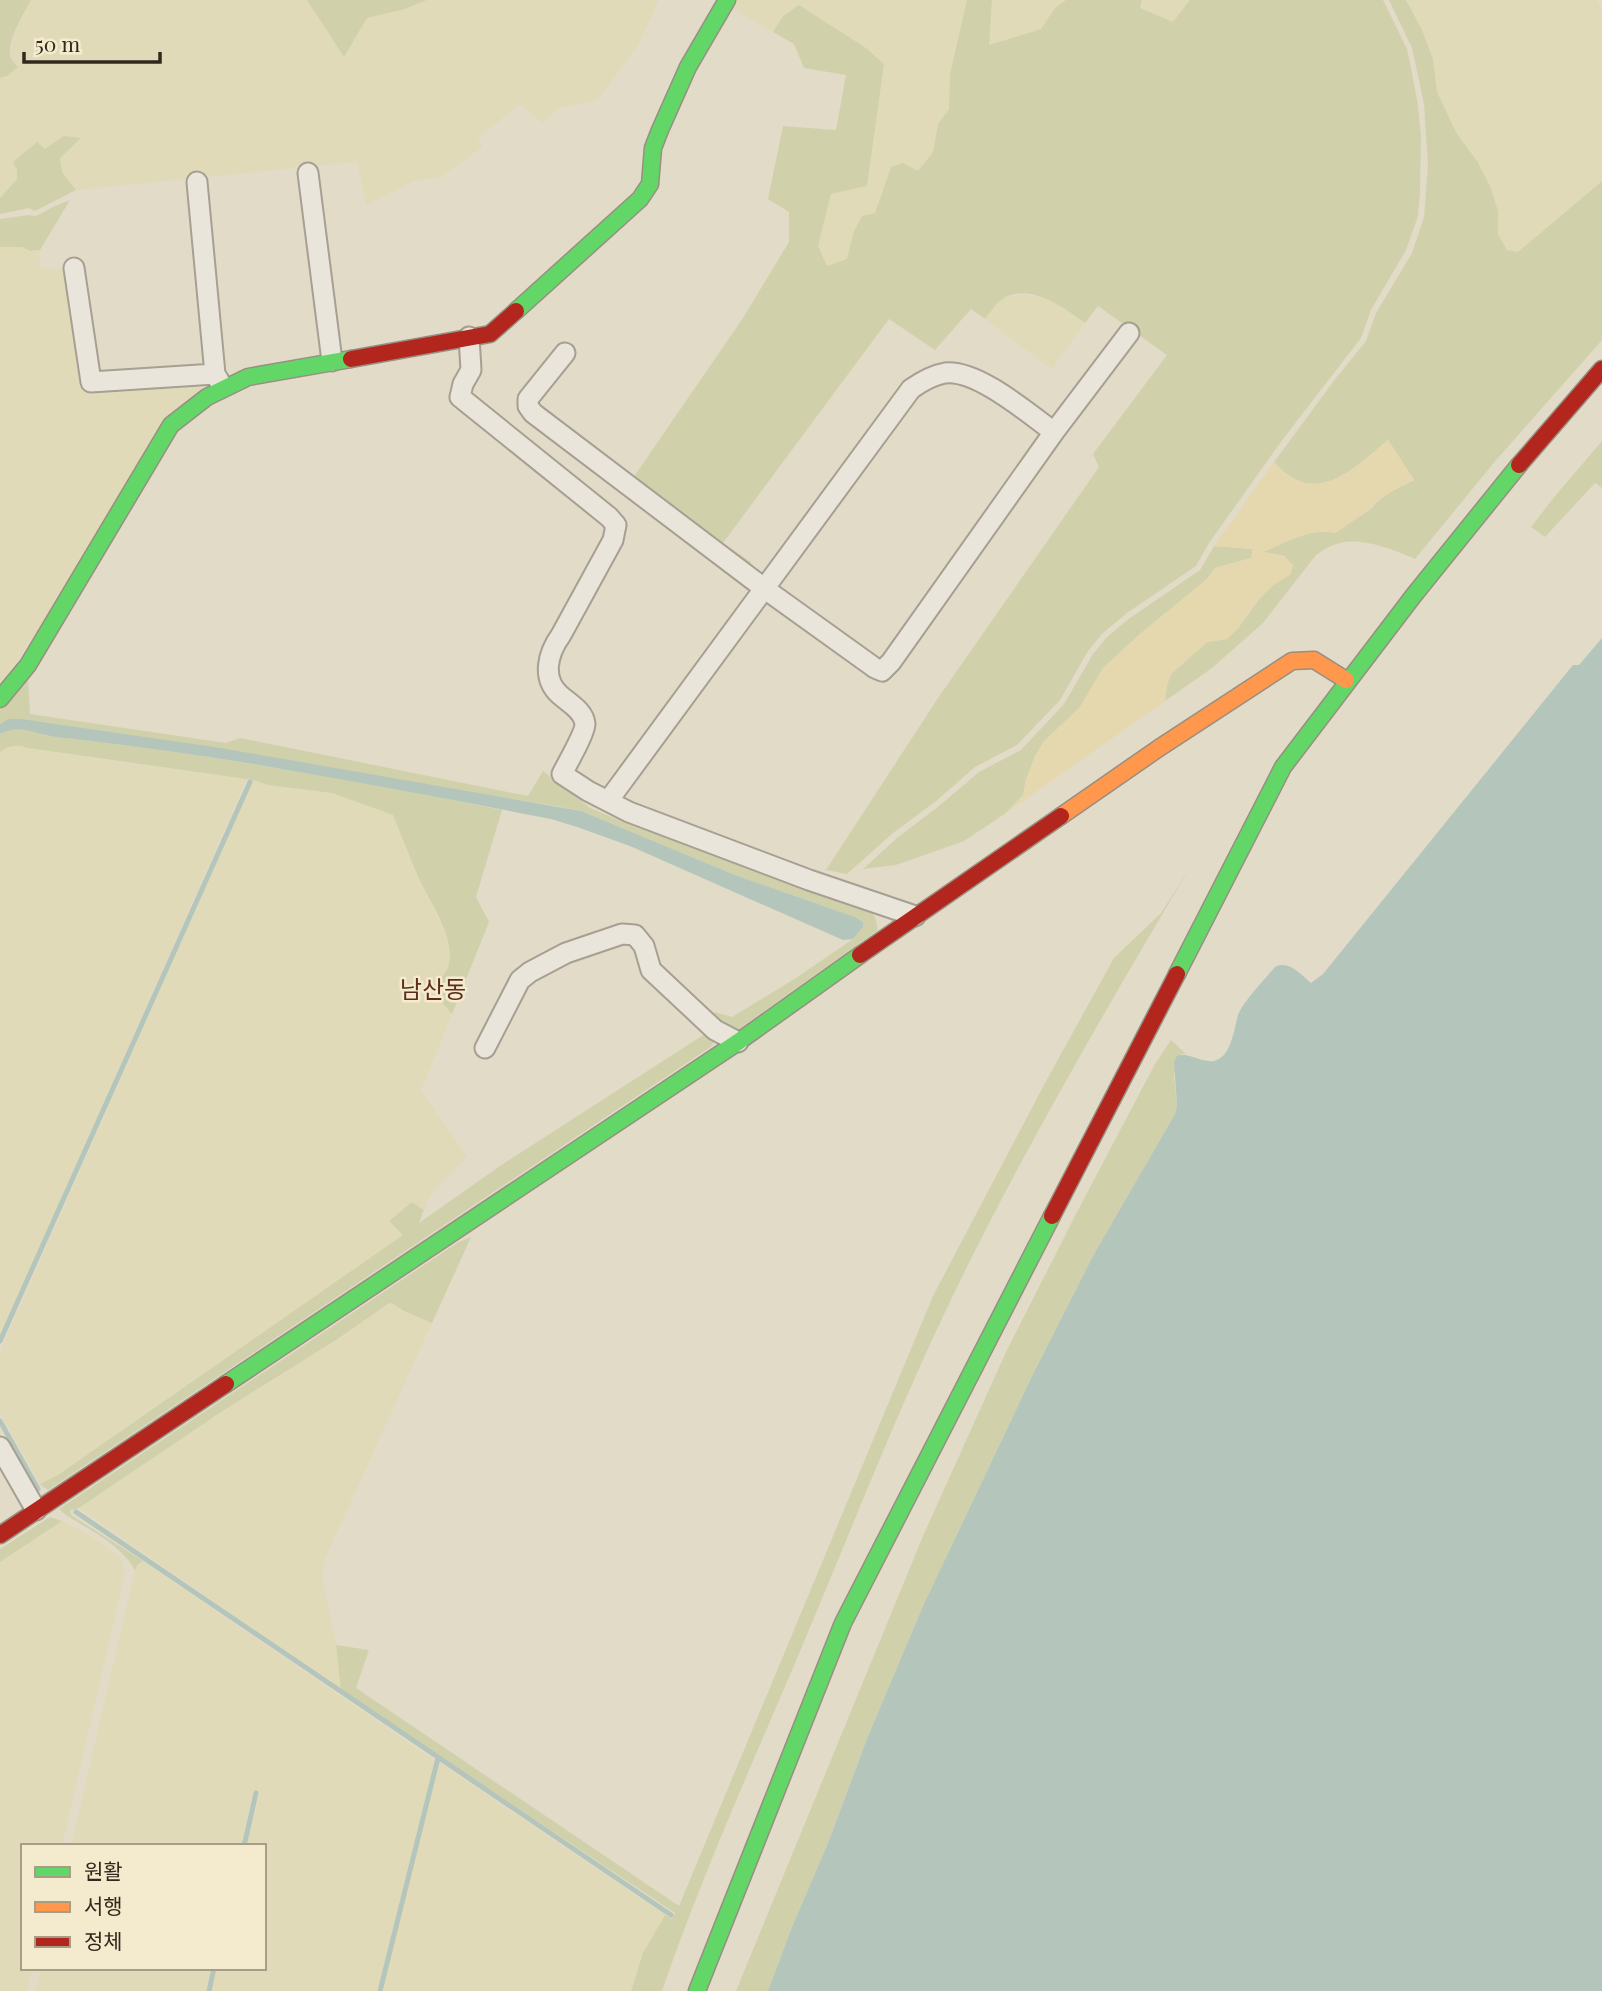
<svg xmlns="http://www.w3.org/2000/svg" width="1602" height="1991" viewBox="0 0 1602 1991" font-family="'Playfair Display','Noto Sans KR',serif">
  <style>
    .farmland { fill: #e1dab9 }
    .green { fill: #d0d1ab }
    .sand { fill: #e5d8af }
    .water { fill: #b4c6bb }
    .lines { fill: none; stroke-linecap: round; stroke-linejoin: round }
    .stream { stroke: #b4c6bb; stroke-width: 5 }
    .street-casing { stroke: #a69f92; stroke-width: 23 }
    .fast-casing { stroke: #968f82; stroke-width: 19 }
    .slow-casing { stroke: #968f82; stroke-width: 19 }
    .jam-casing { stroke: #968f82; stroke-width: 19 }
    .street { stroke: #eae5da; stroke-width: 19 }
    .fast { stroke: #63d668; stroke-width: 16 }
    .slow { stroke: #ff974d; stroke-width: 16 }
    .jam { stroke: #b3261e; stroke-width: 16 }
    .labels { text-anchor: middle; dominant-baseline: central; stroke-width: 5; stroke-linejoin: round; paint-order: stroke }
    .quarter-label { font-size: 24px; fill: #5e2c1d; stroke: #f4eacd }
  </style>
  <rect width="100%" height="100%" fill="#e2dbc8"/>
  <path class="farmland" d="M31 0H307L344 57 367 18 405 9 427 0H659L638 45 599 98 590 102 558 108 542 123 520 104 478 138 483 147 440 177 414 181 366 205 357 162 76 190 62 172 60 157 17 170V179L0 198V78L7 76 12 61 10 55 13 36Z
    M733 0H967L950 74 949 109 938 124 933 152 918 171 883 188 875 214 854 231 847 259 826 266 818 246 831 194 884 64 783 16 773 32 729 7Z
    M992 0H1066L1055 8 1041 29 988 45Z
    M1142 0H1190L1173 22 1139 7Z
    M1406 0H1597L1602 9V181L1518 253 1507 250 1497 234 1498 211 1477 161 1457 134 1437 92 1433 59 1422 30Z
    M0 247H22L30 251 40 250 39 268 70 269 86 390 88 395 206 380 0 686Z
    M1021 294 1044 298 1061 306 1085 323 1052 369 985 319 1003 298Z
    M19 744 28 748 115 761 247 779 0 1337V752L12 746Z
    M253 780 268 785 332 793 394 815 416 873 446 934 450 949 449 966 433 986 436 996 452 1014 421 1090 467 1157 435 1190 428 1200 424 1210 412 1202 389 1221 404 1235 58 1475 40 1484 0 1413V1352Z
    M392 1303 404 1311 432 1323 325 1559 322 1575 336 1645 341 1690 79 1508 221 1412 336 1340 378 1310Z
    M62 1521 86 1533 115 1553 122 1561 125 1573 62 1846H23V1968H33L27 1991H0V1562Z
    M143 1561 435 1761 378 1991H210L216 1968H264V1846H246L260 1792 253 1791 241 1846H71L135 1570 138 1564Z
    M438 1762 665 1915 643 1953 631 1991H382Z
    M41 1968H211L206 1991H36Z"/>
  <path class="green" d="M0 0H31C24 14 5 43 11 58 12 61 16 65 18 67L7 76 0 78Z
    M307 0H427L405 9 367 18 344 57Z
    M967 0H992L989 45 1041 29 1055 8 1066 0H1142L1140 8 1173 22 1190 0H1383L1407 49 1411 68 1418 105 1421 137 1420 193 1418 216 1406 250 1371 310 1361 338 1283 439 1209 543 1196 566 1127 613 1103 633 1088 651 1060 700 1017 745 975 767 935 802 893 833 847 874 826 870 938 698 1099 467 1093 454 1167 355 1098 306 1085 323C1064 308 1031 283 1004 298 997 302 990 313 985 319L971 309 935 350 889 319 723 543 751 562 746 572 631 481 743 318 789 242V212L768 199 783 126 836 130 846 75 804 68 794 44 773 32 783 16 799 5 866 48 884 64 867 186 831 194 818 246 827 266 847 259 854 231 862 216 875 213 891 167 903 163 918 171 933 152 938 124 949 109 950 74Z
    M1389 0H1406L1422 30 1433 59 1437 92 1457 134 1477 161 1490 186 1498 211V234L1507 250 1518 252 1602 181V340L1497 459 1415 559C1396 550 1361 537 1340 543 1331 545 1323 550 1316 555L1263 623 1212 668 1165 701 1167 685 1171 674 1207 642 1227 639 1239 627 1259 599 1273 585 1291 574 1285 556 1262 552C1285 543 1310 527 1335 533L1372 508C1381 495 1399 488 1414 480L1388 440C1352 470 1315 509 1274 462L1336 378 1366 341 1376 313 1412 253 1424 217 1428 165 1424 104 1412 48Z
    M64 136 81 138 60 158 62 172 76 190 35 211 29 208 0 214V198L17 179V170L13 162 37 142 45 149Z
    M70 200 40 250 30 251 22 247H0V219L29 215 36 216 55 206Z
    M1602 441V488L1595 483 1545 537 1531 527 1555 496Z
    M1214 546 1253 549 1251 558 1215 568 1207 579 1140 634 1103 668 1080 707 1063 724 1026 779 1023 795 1006 813 964 841 896 865 863 869 897 838 939 806 979 772 1021 750 1064 704 1093 654 1107 637 1130 618 1200 570Z
    M28 679 30 714 226 743 240 738 528 796 543 771 590 808 635 827 868 908 875 917 878 930 739 1029 726 1027 710 1015 715 1012 732 1017 796 978 853 939 863 927V922L855 917 735 875 581 811 556 806 8 719 0 724V710Z
    M13 729H28L45 735 139 746 233 761 368 783 502 810 476 897 489 922 452 1014 436 996 433 986C439 979 447 973 449 964 455 934 427 899 416 872 408 853 401 834 393 815L332 793 268 785 253 780 28 748C17 744 9 745 0 752V734Z
    M1191 866C1110 1002 1030 1139 960 1281 901 1401 853 1526 801 1649 753 1762 702 1875 662 1991H631L643 1953 665 1915 672 1919 675 1913 341 1690 336 1645 369 1650 356 1688 679 1906 933 1296 1045 1083 1114 958 1161 913Z
    M708 1032 715 1040 712 1046 48 1490 40 1484 58 1475 403 1235 389 1221 412 1202 424 1210 419 1223 500 1166Z
    M1171 1040 1186 1054H1181L1174 1074 1177 1105 1175 1114 1094 1254 1033 1374 923 1606 868 1736 828 1843 792 1927 768 1991H736L923 1536 1006 1352 1077 1212 1155 1064Z
    M471 1237 432 1323 404 1311 392 1303 388 1304 336 1340 221 1412 79 1508 70 1510 71 1515 143 1561 138 1564 135 1570C120 1544 90 1530 66 1515L59 1509 457 1243Z
    M50 1517 62 1521 0 1562V1549Z"/>
  <path class="sand" d="M1388 440 1414 480C1400 488 1381 494 1372 508L1335 533C1310 527 1286 543 1263 552L1284 556 1293 565 1291 574 1273 585 1259 598 1239 627 1227 639 1207 642 1171 674 1167 685 1165 701 1006 813 1023 795 1026 779 1035 756 1044 741 1080 707 1103 668 1140 634 1207 579 1215 568 1251 558 1253 549 1214 546 1274 462C1315 509 1352 470 1388 440Z"/>
  <path class="water" d="M1602 638V1991H768L792 1927 828 1843 868 1736 923 1606 1033 1374 1094 1254 1175 1114 1177 1105 1174 1062 1177 1056C1190 1052 1200 1063 1214 1061 1232 1057 1234 1028 1238 1015 1243 1002 1265 979 1275 967 1289 960 1300 974 1311 983L1323 974 1573 665H1579Z
    M8 719H21L221 748 581 811 735 875 855 917 863 922V927L853 939 843 940 630 846 577 827 551 819C395 789 240 758 83 740 71 738 58 738 46 735 26 731 21 725 0 734V724Z"/>
  <g class="lines">
    <path class="stream" d="M0 1341 250 782
      M0 1421 38 1489
      M76 1512 671 1915
      M244 1846 256 1793
      M209 1991 214 1968
      M380 1991 438 1758"/>
    <g class="street-casing">
      <path id="street" d="M308 173 332 361
        M197 182 215 374 221 384
        M74 268 91 382 215 374
        M469 337 471 370 463 384 460 397 609 517 616 525 613 540 561 635C548 653 541 678 560 695 569 703 584 711 585 724 585 733 567 764 562 774L588 791 629 812 809 880 915 916
        M565 353 528 399V406L533 413 765 589 875 668 882 671 891 662 1054 432 1129 333
        M608 801 911 389C921 382 933 375 945 373 977 369 1029 414 1054 432
        M485 1048 520 980 530 972 566 953 622 934 635 935 644 946 651 970 715 1030 738 1042
        M0 1447 36 1510"/>
    </g>
    <g class="fast-casing">
      <path id="fast" d="M516 311 640 199 650 184 653 148 660 130 688 67 727 0
        M0 699 28 665 171 425 207 397 248 377 351 359
        M1177 974 1283 767 1414 595 1519 465
        M226 1384 738 1042 860 955
        M697 1991 843 1623 1052 1216"/>
    </g>
    <g class="slow-casing">
      <path id="slow" d="M1061 816 1159 748 1292 661 1314 660 1346 680"/>
    </g>
    <g class="jam-casing">
      <path id="jam" d="M351 359 490 334 516 311
        M1519 465 1602 369
        M860 955 1061 816
        M1052 1216 1177 974
        M0 1535 226 1384"/>
    </g>
    <use href="#street" class="street"/>
    <use href="#fast" class="fast"/>
    <use href="#slow" class="slow"/>
    <use href="#jam" class="jam"/>
  </g>
  <g class="labels">
    <g class="quarter-label">
      <text x="433" y="988">남산동</text>
    </g>
  </g>
  <rect x="21" y="1844" width="245" height="126" fill="#f4eacd" stroke="#a79c86" stroke-width="2"/>
  <rect x="35" y="1867" width="35" height="10" fill="#63d668" stroke="#a79c86" stroke-width="2"/>
  <text x="84" y="1879" font-size="21" fill="#33281c">원활</text>
  <rect x="35" y="1902" width="35" height="10" fill="#ff974d" stroke="#a79c86" stroke-width="2"/>
  <text x="84" y="1914" font-size="21" fill="#33281c">서행</text>
  <rect x="35" y="1937" width="35" height="10" fill="#b3261e" stroke="#a79c86" stroke-width="2"/>
  <text x="84" y="1949" font-size="21" fill="#33281c">정체</text>
  <path d="M24 52v10h136v-10" fill="none" stroke="#33281c" stroke-width="3.5"/>
  <text x="35" y="52" font-size="21" fill="#33281c" stroke="#f4eacd" stroke-width="5" paint-order="stroke">50 m</text>
</svg>
